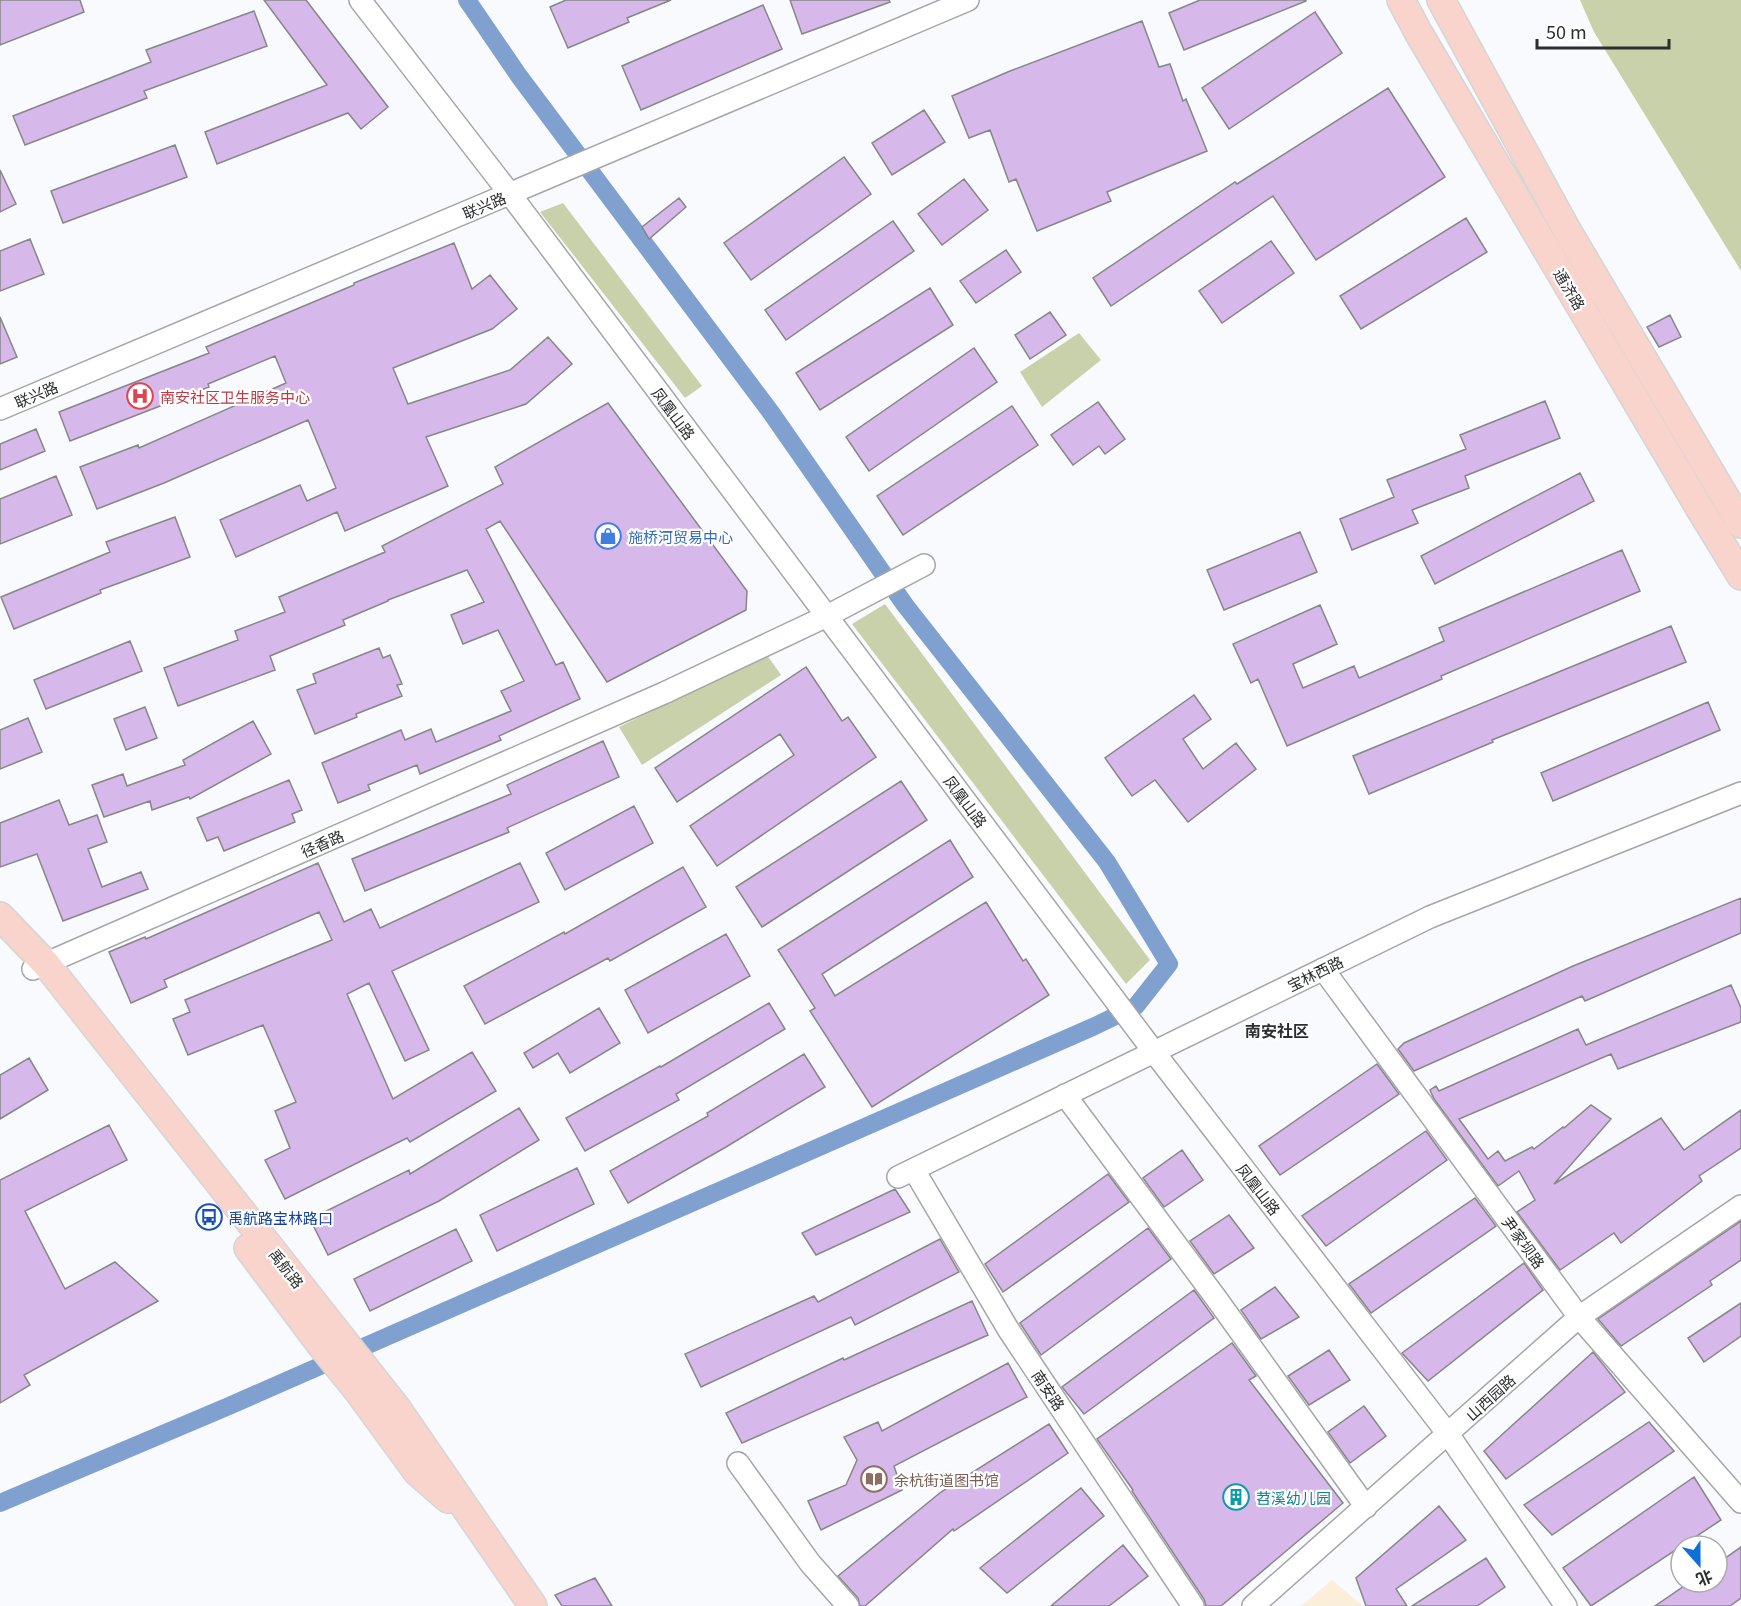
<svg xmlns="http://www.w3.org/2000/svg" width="1741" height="1606" viewBox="0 0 1741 1606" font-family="Georgia,'Noto Sans SC',serif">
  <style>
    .medical { fill: #fbefda }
    .green { fill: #c8d1a9 }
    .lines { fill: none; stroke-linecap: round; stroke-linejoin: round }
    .canal { stroke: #80a1cf; stroke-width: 18 }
    .building { fill: #d6b8eb; stroke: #878688; stroke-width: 1.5 }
    .minor-casing { stroke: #a5a6a8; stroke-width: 24 }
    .major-casing { stroke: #d5d5d5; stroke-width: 30 }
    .minor { stroke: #fff; stroke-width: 21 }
    .major { stroke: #f9d4cc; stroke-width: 27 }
    .labels { text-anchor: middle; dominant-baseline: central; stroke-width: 4.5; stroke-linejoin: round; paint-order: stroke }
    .street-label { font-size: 15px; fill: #2c2d2e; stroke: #fff }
    .health-label { font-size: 15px; fill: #be3a42; stroke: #fff; text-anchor: start }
    .shop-label { font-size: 15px; fill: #366cbe; stroke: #fff; text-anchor: start }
    .transit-label { font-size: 15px; fill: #164399; stroke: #fff; text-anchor: start }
    .education-label { font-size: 15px; fill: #785e54; stroke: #fff; text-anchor: start }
    .culture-label { font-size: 15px; fill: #0d838f; stroke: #fff; text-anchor: start }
    .neighbourhood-label { font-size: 16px; font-weight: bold; fill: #2d2e30; stroke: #fff }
  </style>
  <rect width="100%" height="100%" fill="#f9fafd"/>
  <path class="medical" d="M1332 1580 1363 1606H1301Z"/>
  <path class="green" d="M1580 0H1741V271L1594 32Z
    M563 203 702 386 685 398 540 212Z
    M1079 333 1101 360 1042 407 1020 372Z
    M885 604 1150 960 1126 984 852 624Z
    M767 655 781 675 642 765 619 727Z"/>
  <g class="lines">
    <path class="canal" d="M0 1503 229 1406 1095 1026 1136 1006 1169 964 1107 862 905 605 772 414 519 76 467 0"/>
  </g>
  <path class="building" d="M0 0H80L84 12 0 45Z
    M264 0H306L388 107 361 129 348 113 217 164 205 132 327 85Z
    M566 0H671L627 18 629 22 568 48 550 7Z
    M790 0H889L890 2 802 34Z
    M1200 0H1306V1L1184 50 1169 13Z
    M763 5 782 49 641 110 622 66Z
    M254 11 267 46 144 91 147 98 25 145 13 116 151 62 146 50Z
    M1315 12 1342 53 1229 129 1202 88Z
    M1142 21 1159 67 1170 64 1183 101 1186 99 1207 151 1107 192 1111 201 1037 231 1016 179 1009 182 990 130 969 138 952 96 1010 71Z
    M1388 88 1445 177 1316 260 1273 196 1111 306 1093 278 1235 182 1237 184Z
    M924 110 945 142 892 175 872 143Z
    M175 145 187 177 63 223 51 191Z
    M844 157 871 194 751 280 724 243Z
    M0 170 16 204 0 212Z
    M964 179 988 210 942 245 918 214Z
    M679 198 686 207 649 239 642 227Z
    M1466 218 1487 252 1361 329 1340 296Z
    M893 221 914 251 786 340 765 310Z
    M30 239 44 274 0 291V251Z
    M1271 241 1294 273 1222 323 1199 291Z
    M454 243 472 289 490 275 517 309 492 329 393 368 408 404 510 370 548 337 572 364 526 404 426 437 448 486 345 531 337 512 236 557 220 520 300 485 307 501 336 488 308 420 164 483 97 509 80 467 138 445 139 448 286 383 275 356 208 384 209 387 70 441 59 412 209 353 206 347 354 285V283Z
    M1006 250 1021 272 976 303 960 281Z
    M930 288 953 325 820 410 796 373Z
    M1050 312 1066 335 1030 359 1015 335Z
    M1670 315 1681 337 1659 347 1647 327Z
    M0 317 17 357 0 364Z
    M974 348 997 382 869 471 846 437Z
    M1545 401 1560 438 1465 476 1469 488 1412 510 1418 523 1352 550 1340 519 1394 497 1387 480 1466 449 1460 435Z
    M1098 402 1125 439 1105 454 1099 446 1073 465 1051 435Z
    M608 403 747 591 746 610 607 682 500 521 486 529 556 665 563 662 580 699 499 736 501 740 420 774 417 765 368 785 370 790 338 803 322 763 401 730 405 740 431 729 436 742 511 711 501 691 524 681 498 630 463 644 451 615 484 602 467 570 388 600V601L343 620 345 625 270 656 275 670 178 706 164 668 238 640 235 631 285 612 279 597 385 552 382 546 503 484 495 467Z
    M1012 406 1038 445 903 535 877 496Z
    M36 429 45 451 0 470V444Z
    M1580 473 1594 501 1435 584 1421 556Z
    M56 476 72 515 0 544V499Z
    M175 517 190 557 100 590 101 593 14 629 1 597 110 552 106 542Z
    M1300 532 1317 572 1224 610 1207 570Z
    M1622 550 1640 591 1441 676 1442 679 1287 746 1258 679 1251 683 1233 644 1320 605 1337 644 1293 664 1303 688 1354 666 1359 678 1444 641 1439 628Z
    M1671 626 1686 662 1492 740 1493 742 1369 794 1353 756Z
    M130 641 142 671 46 709 34 680Z
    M379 648 383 658 390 655 402 684 397 685 402 696 356 714 357 717 315 734 297 690 316 683 313 674Z
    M806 667 842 721 848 717 876 757 717 866 690 826 794 755 780 734 677 802 655 768Z
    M1194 695 1211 719 1183 739 1203 769 1236 743 1256 769 1188 822 1155 780 1132 796 1105 758Z
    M1708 702 1720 730 1553 801 1541 773Z
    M145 707 157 738 126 750 114 719Z
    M28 718 42 752 0 769V730Z
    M253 721 271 754 190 799 189 797 152 810 150 801 104 817 92 785 123 774 127 786 185 765 183 760Z
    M603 741 619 777 507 828 509 832 365 891 352 859 511 794 507 785Z
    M289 780 302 810 292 814 295 822 224 851 218 837 207 841 197 818Z
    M901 781 927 820 762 927 736 887Z
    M59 800 69 825 97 815 107 842 88 849 102 887 141 872 148 889 63 921 37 854 0 867V823Z
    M634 806 653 843 565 890 546 853Z
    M950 840 973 877 822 974 835 996 986 902 1023 961 1026 959 1049 995 872 1107 810 1011 815 1008 778 950Z
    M318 863 344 922 371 909 380 928 520 863 539 902 392 971 429 1050 405 1061 369 983 347 994 393 1099 472 1052 496 1091 410 1142 407 1138 285 1199 265 1160 290 1148 275 1111 296 1102 263 1025 188 1055 173 1019 190 1012 185 1000 332 940 319 912 164 980 167 987 131 1003 109 952 145 937 146 939Z
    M683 867 706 907 610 961 608 958 485 1024 464 986 564 932 565 934Z
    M1741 898V933L1585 1001 1582 996 1414 1071 1398 1049 1404 1043 1573 966Z
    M726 934 750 976 648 1033 625 990Z
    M1731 985 1741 1008V1022L1618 1069 1611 1054 1459 1119 1488 1159 1498 1151 1505 1161 1532 1147 1534 1149 1563 1127 1564 1128 1591 1105 1611 1119 1554 1184 1661 1118 1684 1150 1741 1110V1148L1699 1176 1702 1181 1621 1243 1614 1233 1560 1270 1517 1212 1535 1200 1519 1171 1498 1186 1434 1099 1430 1090 1436 1086 1439 1091 1578 1029 1586 1045Z
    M769 1003 785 1029 676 1094 679 1100 585 1151 566 1118 660 1066 661 1067Z
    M599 1008 620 1043 570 1073 558 1053 533 1068 524 1053Z
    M804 1054 825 1087 726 1147 628 1203 610 1171 708 1116 707 1113Z
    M29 1058 48 1090 0 1119V1075Z
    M1377 1064 1399 1094 1280 1175 1259 1146Z
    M519 1108 539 1140 439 1201 328 1255 310 1219 409 1170 410 1174Z
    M109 1125 127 1160 25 1211 65 1289 115 1262 158 1301 24 1375 30 1385 0 1403V1180Z
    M1426 1131 1447 1160 1326 1246 1302 1216Z
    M1182 1150 1203 1180 1164 1207 1143 1178Z
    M577 1168 594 1204 497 1251 480 1215Z
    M1108 1174 1129 1202 1003 1292 985 1264Z
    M895 1189 910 1212 816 1255 802 1233Z
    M1475 1198 1496 1226 1371 1313 1349 1284Z
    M1229 1215 1254 1248 1214 1274 1190 1241Z
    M1741 1221V1260L1710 1281 1712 1285 1621 1346 1598 1319Z
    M1148 1228 1171 1259 1041 1355 1020 1323Z
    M456 1229 472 1261 370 1311 354 1279Z
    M940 1239 959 1272 855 1325 851 1317 701 1387 685 1354 814 1296 818 1302Z
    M1524 1263 1543 1290 1428 1381 1402 1353Z
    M1275 1287 1299 1317 1261 1339 1241 1310Z
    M1194 1290 1214 1318 1084 1414 1062 1387Z
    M972 1301 988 1335 742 1443 726 1413 843 1358 844 1360Z
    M1741 1303V1336L1704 1362 1688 1338Z
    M1232 1343 1256 1376 1249 1380 1343 1503 1221 1606H1206L1204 1599 1132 1491 1133 1490 1097 1439Z
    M1329 1350 1350 1380 1309 1405 1288 1376Z
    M1593 1352 1625 1392 1506 1479 1484 1451Z
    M1008 1363 1027 1397 894 1466 902 1490 821 1530 808 1501 846 1485 857 1460 844 1437 878 1422 882 1431Z
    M1364 1406 1386 1436 1350 1463 1328 1432Z
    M1649 1422 1674 1451 1552 1535 1524 1505Z
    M1049 1424 1068 1453 954 1531 953 1529 865 1606H860L858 1598 838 1576 941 1492Z
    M1694 1477 1721 1520 1591 1606 1563 1568Z
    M1081 1488 1104 1516 1007 1593 980 1568Z
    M1439 1506 1466 1540 1396 1589 1407 1606H1366L1356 1578Z
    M1123 1545 1148 1576 1109 1606H1051Z
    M1741 1547V1598L1730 1606H1655L1690 1582H1717V1564Z
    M1486 1558 1505 1587 1477 1606H1412Z
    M595 1578 612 1606H562L555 1595Z"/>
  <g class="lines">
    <g class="minor-casing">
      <path id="minor" d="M360 0 510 194 1154 1052 1448 1434 1566 1606
        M0 409 968 0
        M33 969 664 693 827 616 924 565
        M1323 969 1579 1317 1741 1502
        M1065 1095 1216 1298 1366 1507
        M914 1170 1008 1329 1193 1606
        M898 1177 1430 917 1741 793
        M738 1463 810 1563 848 1606
        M1253 1606 1579 1317 1741 1206"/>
    </g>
    <g class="major-casing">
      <path id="major" d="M1401 0 1418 32 1700 509 1741 576
        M1441 0 1568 232 1741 524
        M0 916 46 964 396 1407 533 1606
        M248 1248 320 1344 358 1391 417 1472 448 1499"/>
    </g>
    <use href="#minor" class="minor"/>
    <use href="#major" class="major"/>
  </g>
  <defs>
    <g id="hospital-ring" transform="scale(1.35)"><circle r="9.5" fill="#fff" stroke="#e0444e" stroke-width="1.5"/><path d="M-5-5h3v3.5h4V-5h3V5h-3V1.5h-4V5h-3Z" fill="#e0444e"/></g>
    <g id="shop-ring" transform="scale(1.35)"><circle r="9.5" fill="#fff" stroke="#3f7fe0" stroke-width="1.5"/><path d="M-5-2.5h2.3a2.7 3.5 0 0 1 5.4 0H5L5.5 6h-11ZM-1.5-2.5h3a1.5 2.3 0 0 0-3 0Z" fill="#3f7fe0"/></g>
    <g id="bus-ring" transform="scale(1.35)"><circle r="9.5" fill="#fff" stroke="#1a4fb4" stroke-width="1.5"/><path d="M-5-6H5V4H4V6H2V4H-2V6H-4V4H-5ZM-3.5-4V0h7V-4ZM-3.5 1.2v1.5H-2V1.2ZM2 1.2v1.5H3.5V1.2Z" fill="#1a4fb4"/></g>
    <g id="library-ring" transform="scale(1.35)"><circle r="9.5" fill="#fff" stroke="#8d6e63" stroke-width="1.5"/><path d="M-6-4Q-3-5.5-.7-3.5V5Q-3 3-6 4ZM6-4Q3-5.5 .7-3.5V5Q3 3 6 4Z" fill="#8d6e63"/></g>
    <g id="building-ring" transform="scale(1.35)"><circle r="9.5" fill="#fff" stroke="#0f9aa8" stroke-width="1.5"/><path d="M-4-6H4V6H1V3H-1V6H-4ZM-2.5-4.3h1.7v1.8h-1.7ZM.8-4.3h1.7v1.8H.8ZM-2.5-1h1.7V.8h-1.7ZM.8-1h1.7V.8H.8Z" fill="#0f9aa8"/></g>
  </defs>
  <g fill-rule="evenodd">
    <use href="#hospital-ring" x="140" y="396"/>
    <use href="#shop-ring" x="608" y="536"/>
    <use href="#bus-ring" x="209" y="1217"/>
    <use href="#library-ring" x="874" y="1479"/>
    <use href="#building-ring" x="1236" y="1497"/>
  </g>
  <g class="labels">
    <g class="street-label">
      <text transform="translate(484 205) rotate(-23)">联兴路</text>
      <text transform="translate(1570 289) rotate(59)">通济路</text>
      <text transform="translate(36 394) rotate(-23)">联兴路</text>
      <text transform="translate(674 413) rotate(53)">凤凰山路</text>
      <text transform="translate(966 801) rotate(53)">凤凰山路</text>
      <text transform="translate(322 843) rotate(-24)">径香路</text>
      <text transform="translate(1315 973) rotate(-26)">宝林西路</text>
      <text transform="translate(1259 1189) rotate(52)">凤凰山路</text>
      <text transform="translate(1524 1242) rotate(54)">尹家坝路</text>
      <text transform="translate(287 1268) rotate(52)">禹航路</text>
      <text transform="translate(1049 1390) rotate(56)">南安路</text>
      <text transform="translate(1490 1397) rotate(-42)">山西园路</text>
    </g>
    <g class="health-label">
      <text x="160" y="396">南安社区卫生服务中心</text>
    </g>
    <g class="shop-label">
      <text x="628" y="536">施桥河贸易中心</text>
    </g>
    <g class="transit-label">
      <text x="228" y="1217">禹航路宝林路口</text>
    </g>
    <g class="education-label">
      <text x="894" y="1479">余杭街道图书馆</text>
    </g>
    <g class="culture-label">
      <text x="1256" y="1497">苕溪幼儿园</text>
    </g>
    <g class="neighbourhood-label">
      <text x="1277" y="1030">南安社区</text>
    </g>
  </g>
  <g transform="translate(1699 1564) rotate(159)"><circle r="28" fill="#ffffff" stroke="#ababab" stroke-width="1.5"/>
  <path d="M0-4.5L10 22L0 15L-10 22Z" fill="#0c70d8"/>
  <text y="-9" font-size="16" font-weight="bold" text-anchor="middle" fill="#2c2d2e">北</text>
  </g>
  <path d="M1537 39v9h132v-9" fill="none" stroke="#2c2d2e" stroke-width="3"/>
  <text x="1546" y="39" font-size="18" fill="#2c2d2e" stroke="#ffffff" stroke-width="4.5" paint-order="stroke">50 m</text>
</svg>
